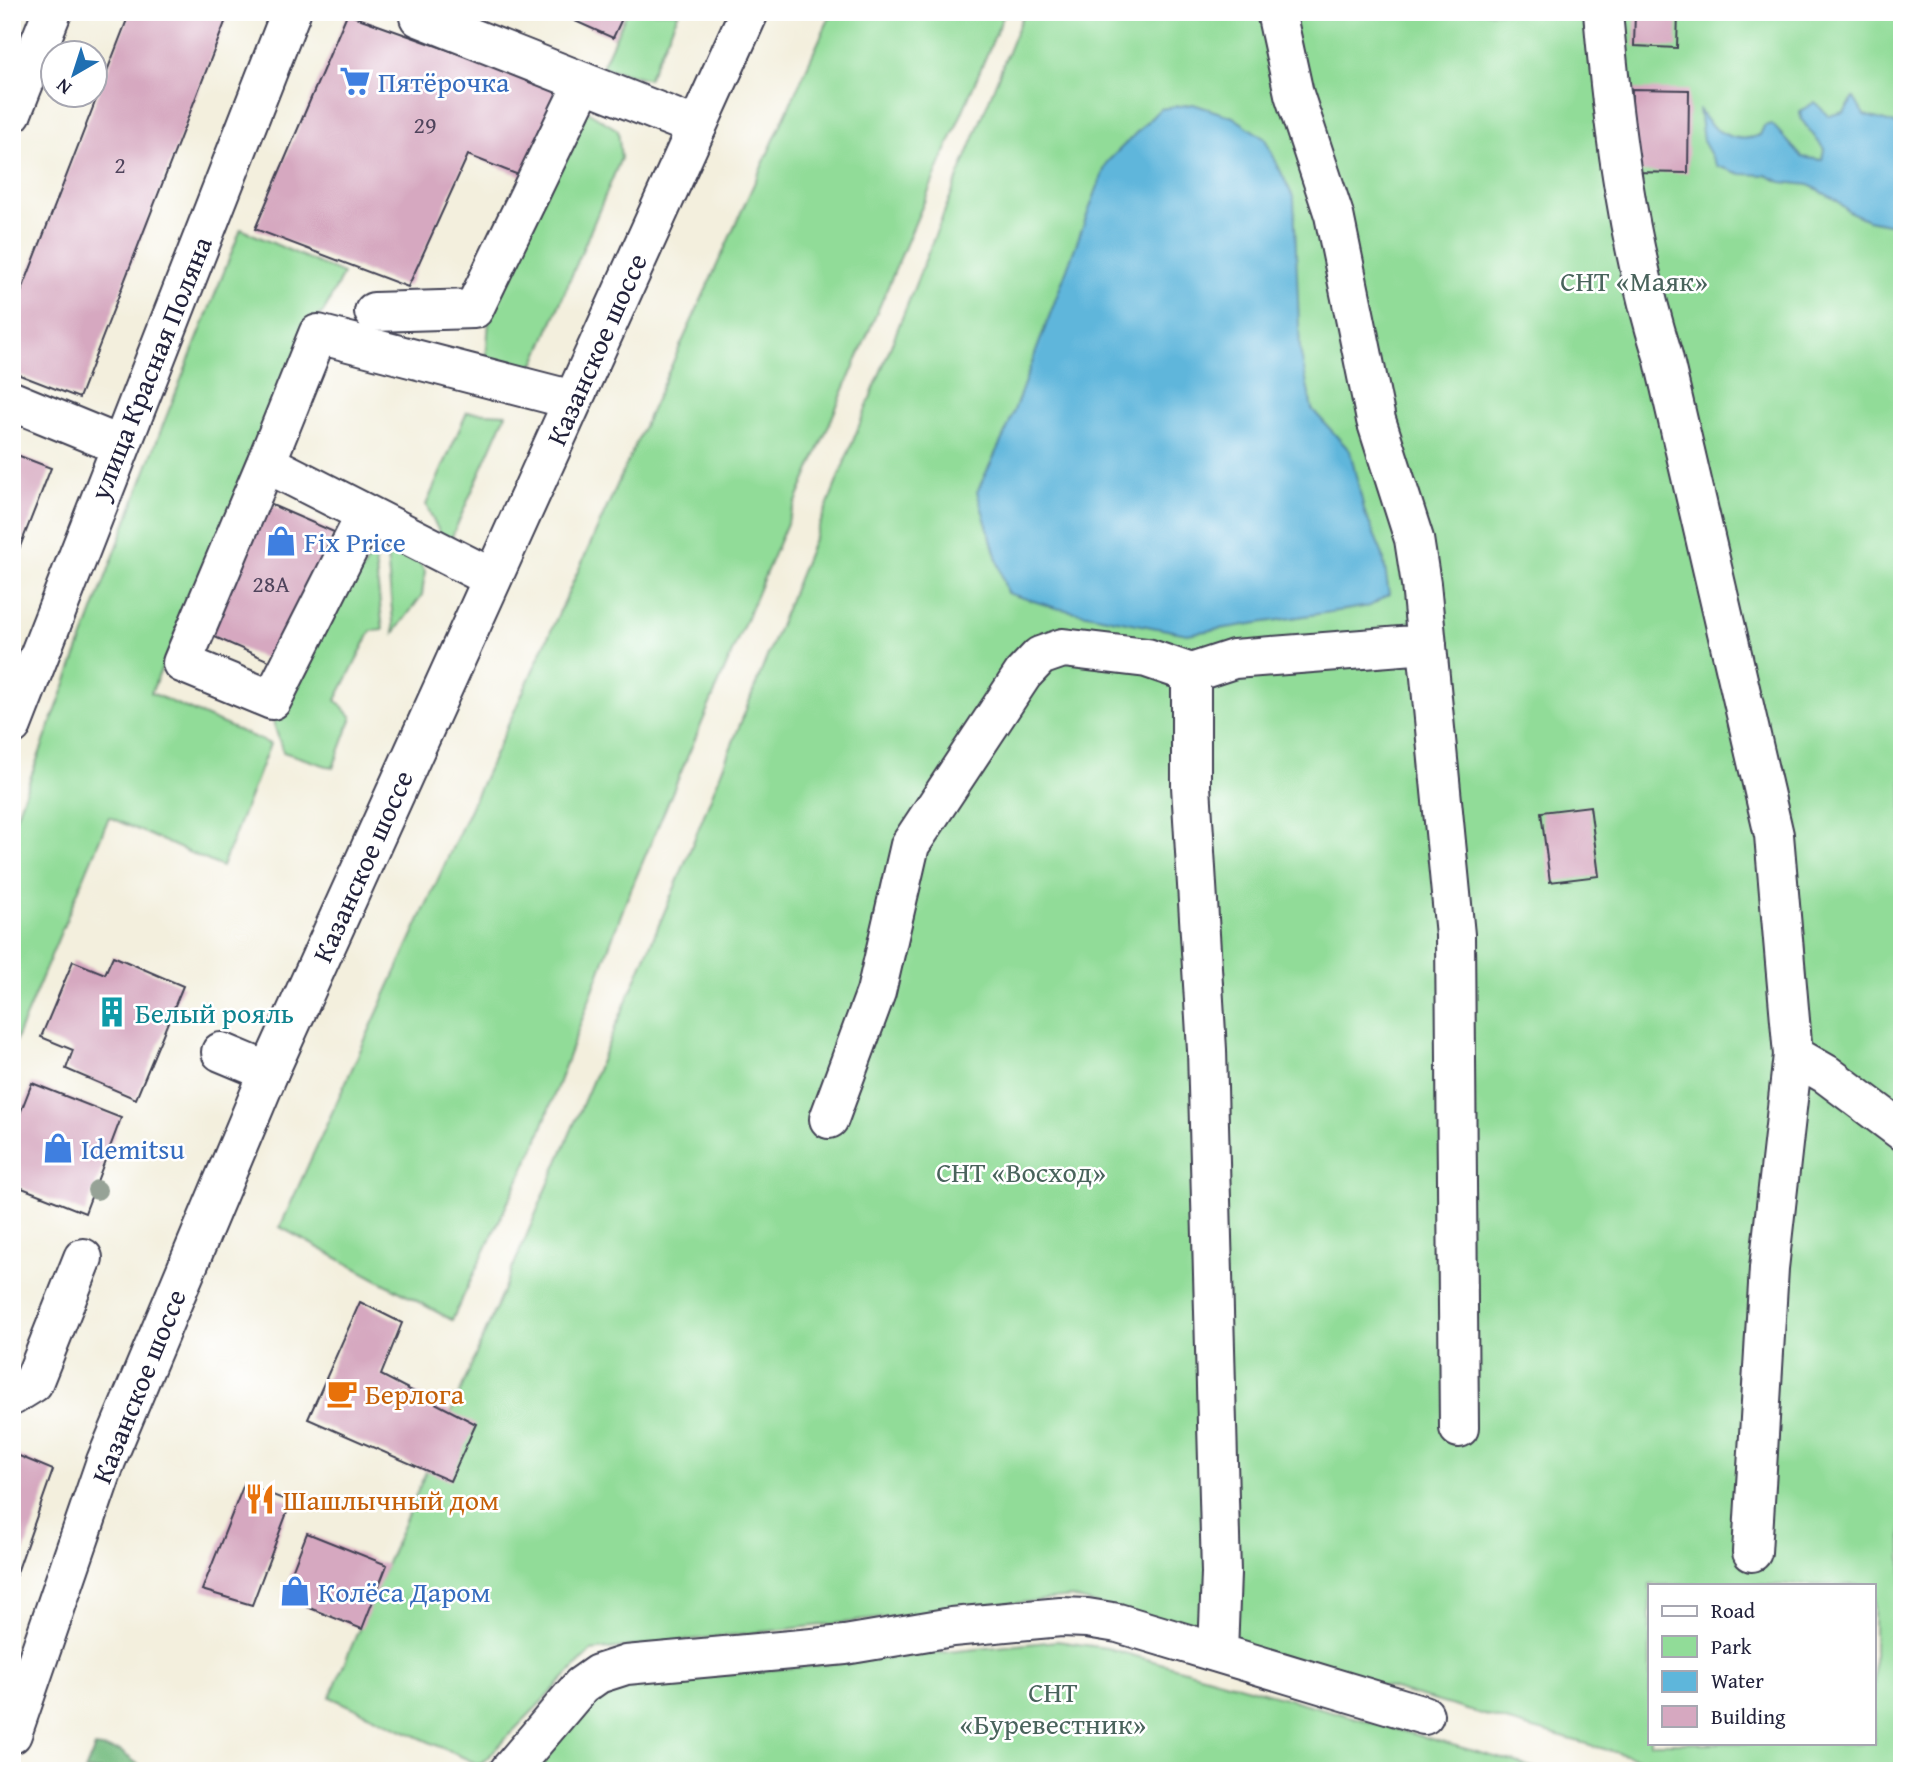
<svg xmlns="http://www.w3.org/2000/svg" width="1914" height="1783" viewBox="0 0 1914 1783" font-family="'Gentium Book Plus',serif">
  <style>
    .green { fill: #91dc98; stroke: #5a7f6a; stroke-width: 2; fill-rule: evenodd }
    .forest { fill: #74bc80; stroke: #4b6f5e; stroke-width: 2 }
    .water { fill: #5eb6db; stroke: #406c8b; stroke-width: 2 }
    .building { fill: #d6a8c0 }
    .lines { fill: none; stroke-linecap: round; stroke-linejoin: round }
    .minor-casing { stroke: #414153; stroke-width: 42 }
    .major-casing { stroke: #414153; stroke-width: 42 }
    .minor { stroke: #fff; stroke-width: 38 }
    .major { stroke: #fff; stroke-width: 38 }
    .tree { fill: #96a296 }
    .labels { text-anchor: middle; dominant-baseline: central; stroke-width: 5; stroke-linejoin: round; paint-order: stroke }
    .number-label { font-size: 24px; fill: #4f445c }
    .shop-label { font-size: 28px; fill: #366cbe; stroke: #fff; text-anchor: start }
    .park-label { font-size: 28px; fill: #49635c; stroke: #fff }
    .street-label { font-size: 28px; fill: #22223b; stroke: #fff }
    .culture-label { font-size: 28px; fill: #0d838f; stroke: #fff; text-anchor: start }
    .food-label { font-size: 28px; fill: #c56008; stroke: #fff; text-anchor: start }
  </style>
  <rect width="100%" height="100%" fill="#fff"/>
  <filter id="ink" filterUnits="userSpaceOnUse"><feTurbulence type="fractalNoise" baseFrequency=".0143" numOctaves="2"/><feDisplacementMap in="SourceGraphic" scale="14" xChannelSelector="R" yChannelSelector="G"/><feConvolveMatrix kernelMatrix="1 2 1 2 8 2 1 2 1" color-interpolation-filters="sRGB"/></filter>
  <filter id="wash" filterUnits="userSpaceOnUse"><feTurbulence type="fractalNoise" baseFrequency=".00686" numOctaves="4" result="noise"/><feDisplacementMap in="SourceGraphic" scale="28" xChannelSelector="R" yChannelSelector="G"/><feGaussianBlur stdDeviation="1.57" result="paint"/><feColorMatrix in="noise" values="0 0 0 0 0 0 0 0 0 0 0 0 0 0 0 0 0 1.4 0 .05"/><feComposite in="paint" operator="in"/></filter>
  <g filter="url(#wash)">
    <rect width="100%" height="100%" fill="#f3efdd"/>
    <path class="green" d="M627 12H679L648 79 602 67Z
      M832 12H1005L626 901 537 1141 452 1320 280 1227Z
      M1024 12H1902V1771H1681L1071 1597 591 1651 480 1765 330 1697 678 880ZM1650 1585H1874V1743H1650Z
      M584 109 618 130 621 158 535 363 512 375 485 373 489 320Z
      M241 229 343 274 323 313 315 317 151 693 270 744 222 867 109 817 12 1049V827L161 430Z
      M467 412 506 414 447 548 426 505Z
      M386 544 413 553 425 571 422 595 394 633Z
      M374 552 383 630 371 631 336 700 352 717 333 768 283 752 273 721 337 600 357 578Z
      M1057 1641 1107 1648 1545 1771H528L600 1687Z"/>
    <path class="forest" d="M95 1747 120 1751 147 1771H85Z"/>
    <path class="water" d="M1854 98 1864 115 1902 126V227L1868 220 1848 211 1838 201 1809 185 1781 182 1766 175 1741 174 1717 166 1703 141 1699 109C1709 131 1736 145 1760 135L1764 126 1772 124 1802 157 1822 160 1824 149 1801 119 1800 111 1815 102 1828 116 1844 112Z
      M1193 104 1233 117 1265 139 1294 199 1300 350 1312 409 1350 451 1365 513 1383 555 1389 594 1370 606 1187 634 1056 608 1007 593 977 492 1007 429 1107 162 1160 109Z"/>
    <g id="blocks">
      <path class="building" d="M130 12H229L79 398 12 372V316Z
        M555 12H625L613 38Z
        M1635 12H1678L1677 48 1634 46Z
        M347 14 566 92 526 178 468 155 408 287 255 229Z
        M1632 89 1689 90 1688 173 1630 172Z
        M12 453 51 468 12 567Z
        M265 502 334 532 276 664 208 634Z
        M1590 806 1599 876 1550 882 1541 812Z
        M113 956 183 986 136 1099 66 1069 73 1050 41 1037 73 961 105 974Z
        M32 1083 121 1118 85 1213 12 1184V1134Z
        M360 1302 402 1323 381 1375 476 1424 450 1481 308 1419Z
        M12 1453 53 1470 13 1584H12Z
        M244 1484 291 1502 252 1605 202 1590Z
        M307 1533 387 1565 362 1629 282 1597Z"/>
    </g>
  </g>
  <g filter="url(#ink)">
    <use href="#blocks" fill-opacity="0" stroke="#414153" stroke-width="2"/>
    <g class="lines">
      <g class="minor-casing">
        <path id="minor" d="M1276 12 1294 94 1334 215 1376 420 1414 539 1421 584 1455 935 1459 1428
          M1603 12C1613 128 1628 245 1663 356L1774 835 1793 1055 1769 1268 1752 1552
          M419 17 697 127
          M12 113 52 12
          M374 312 474 309 584 82
          M12 401 119 445
          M266 463 182 663 272 700 366 514
          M492 578 266 463 318 334 573 400
          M1191 673V786L1207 1050 1221 1573 1218 1653
          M12 725 291 12
          M221 1052 269 1072
          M1793 1055 1826 1074 1902 1131
          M829 1119 876 992 910 845 1023 674 1040 656 1063 648 1147 658 1191 673 1234 659 1427 644
          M12 1396 33 1383 83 1258
          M509 1771 581 1686 598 1674 626 1665 845 1645 952 1627 1061 1617 1087 1618 1118 1623 1424 1715"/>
      </g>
      <g class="major-casing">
        <path id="major" d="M12 1734 106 1461 269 1072 749 12"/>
      </g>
      <use href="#minor" class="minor"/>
      <use href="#major" class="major"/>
    </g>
    <circle class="tree" cx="97" cy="1190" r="10"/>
  </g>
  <defs>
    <g id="supermarket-bare" transform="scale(2.415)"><path d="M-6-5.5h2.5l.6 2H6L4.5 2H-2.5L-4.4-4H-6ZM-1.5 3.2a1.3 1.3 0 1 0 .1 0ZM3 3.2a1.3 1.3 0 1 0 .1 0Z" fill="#3f7fe0" stroke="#fff" stroke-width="2.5" paint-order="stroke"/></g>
    <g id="shop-bare" transform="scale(2.415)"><path d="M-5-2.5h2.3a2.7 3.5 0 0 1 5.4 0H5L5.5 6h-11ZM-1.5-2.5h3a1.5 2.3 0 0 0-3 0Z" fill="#3f7fe0" stroke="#fff" stroke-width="2.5" paint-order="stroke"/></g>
    <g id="building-bare" transform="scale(2.415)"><path d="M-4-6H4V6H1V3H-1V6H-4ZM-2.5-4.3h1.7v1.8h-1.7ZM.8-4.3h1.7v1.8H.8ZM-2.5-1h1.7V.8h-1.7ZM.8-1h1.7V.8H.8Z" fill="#0f9aa8" stroke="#fff" stroke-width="2.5" paint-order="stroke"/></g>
    <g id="cafe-bare" transform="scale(2.415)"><path d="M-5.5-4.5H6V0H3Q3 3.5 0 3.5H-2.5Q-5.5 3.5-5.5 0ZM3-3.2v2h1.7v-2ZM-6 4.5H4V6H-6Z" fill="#e8710a" stroke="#fff" stroke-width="2.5" paint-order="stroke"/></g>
    <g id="restaurant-bare" transform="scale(2.415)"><path d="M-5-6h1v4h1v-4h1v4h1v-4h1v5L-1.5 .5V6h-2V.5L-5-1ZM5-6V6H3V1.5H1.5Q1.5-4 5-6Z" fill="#e8710a" stroke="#fff" stroke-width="2.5" paint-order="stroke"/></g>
  </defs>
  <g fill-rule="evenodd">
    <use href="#supermarket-bare" x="355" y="81"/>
    <use href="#shop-bare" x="281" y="541"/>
    <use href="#building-bare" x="112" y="1012"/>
    <use href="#shop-bare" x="58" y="1148"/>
    <use href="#cafe-bare" x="342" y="1393"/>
    <use href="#restaurant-bare" x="260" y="1499"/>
    <use href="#shop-bare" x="295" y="1591"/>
  </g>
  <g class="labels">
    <g class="number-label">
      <text x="425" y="124">29</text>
      <text x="120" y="164">2</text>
      <text x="271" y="583">28А</text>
    </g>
    <g class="shop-label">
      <text x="378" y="81">Пятёрочка</text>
      <text x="304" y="541">Fix Price</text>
      <text x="81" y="1148">Idemitsu</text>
      <text x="318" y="1591">Колёса Даром</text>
    </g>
    <g class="park-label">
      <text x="1634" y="280">СНТ «Маяк»</text>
      <text x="1021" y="1171">СНТ «Восход»</text>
      <text x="1053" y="1691">СНТ<tspan x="1053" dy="32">«Буревестник»</tspan></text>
    </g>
    <g class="street-label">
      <text transform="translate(596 349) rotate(-66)">Казанское шоссе</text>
      <text transform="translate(150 368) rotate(-68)">улица Красная Поляна</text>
      <text transform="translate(362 866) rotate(-66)">Казанское шоссе</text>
      <text transform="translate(138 1386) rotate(-68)">Казанское шоссе</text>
    </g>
    <g class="culture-label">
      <text x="135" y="1012">Белый рояль</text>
    </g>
    <g class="food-label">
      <text x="365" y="1393">Берлога</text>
      <text x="283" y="1499">Шашлычный дом</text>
    </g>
  </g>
  <rect width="1914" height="1783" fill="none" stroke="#fff" stroke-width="42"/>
  <rect x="1648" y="1584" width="228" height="161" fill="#ffffff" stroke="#a7a7b1" stroke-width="2"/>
  <rect x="1662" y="1606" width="35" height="10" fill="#ffffff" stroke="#a7a7b1" stroke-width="2"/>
  <text x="1711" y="1618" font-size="21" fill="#22223b">Road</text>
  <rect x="1662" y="1636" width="35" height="21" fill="#91dc98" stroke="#a7a7b1" stroke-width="2"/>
  <text x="1711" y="1654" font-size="21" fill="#22223b">Park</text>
  <rect x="1662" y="1671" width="35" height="21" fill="#5eb6db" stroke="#a7a7b1" stroke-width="2"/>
  <text x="1711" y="1688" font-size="21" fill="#22223b">Water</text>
  <rect x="1662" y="1706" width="35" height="21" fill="#d6a8c0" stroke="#a7a7b1" stroke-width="2"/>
  <text x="1711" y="1724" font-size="21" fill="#22223b">Building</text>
  <g transform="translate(74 74) rotate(219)"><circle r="33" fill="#ffffff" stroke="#a7a7b1" stroke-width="2"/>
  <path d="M0-5L12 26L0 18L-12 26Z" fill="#1f6fb2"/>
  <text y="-10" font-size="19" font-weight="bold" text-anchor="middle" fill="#22223b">N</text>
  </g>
</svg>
